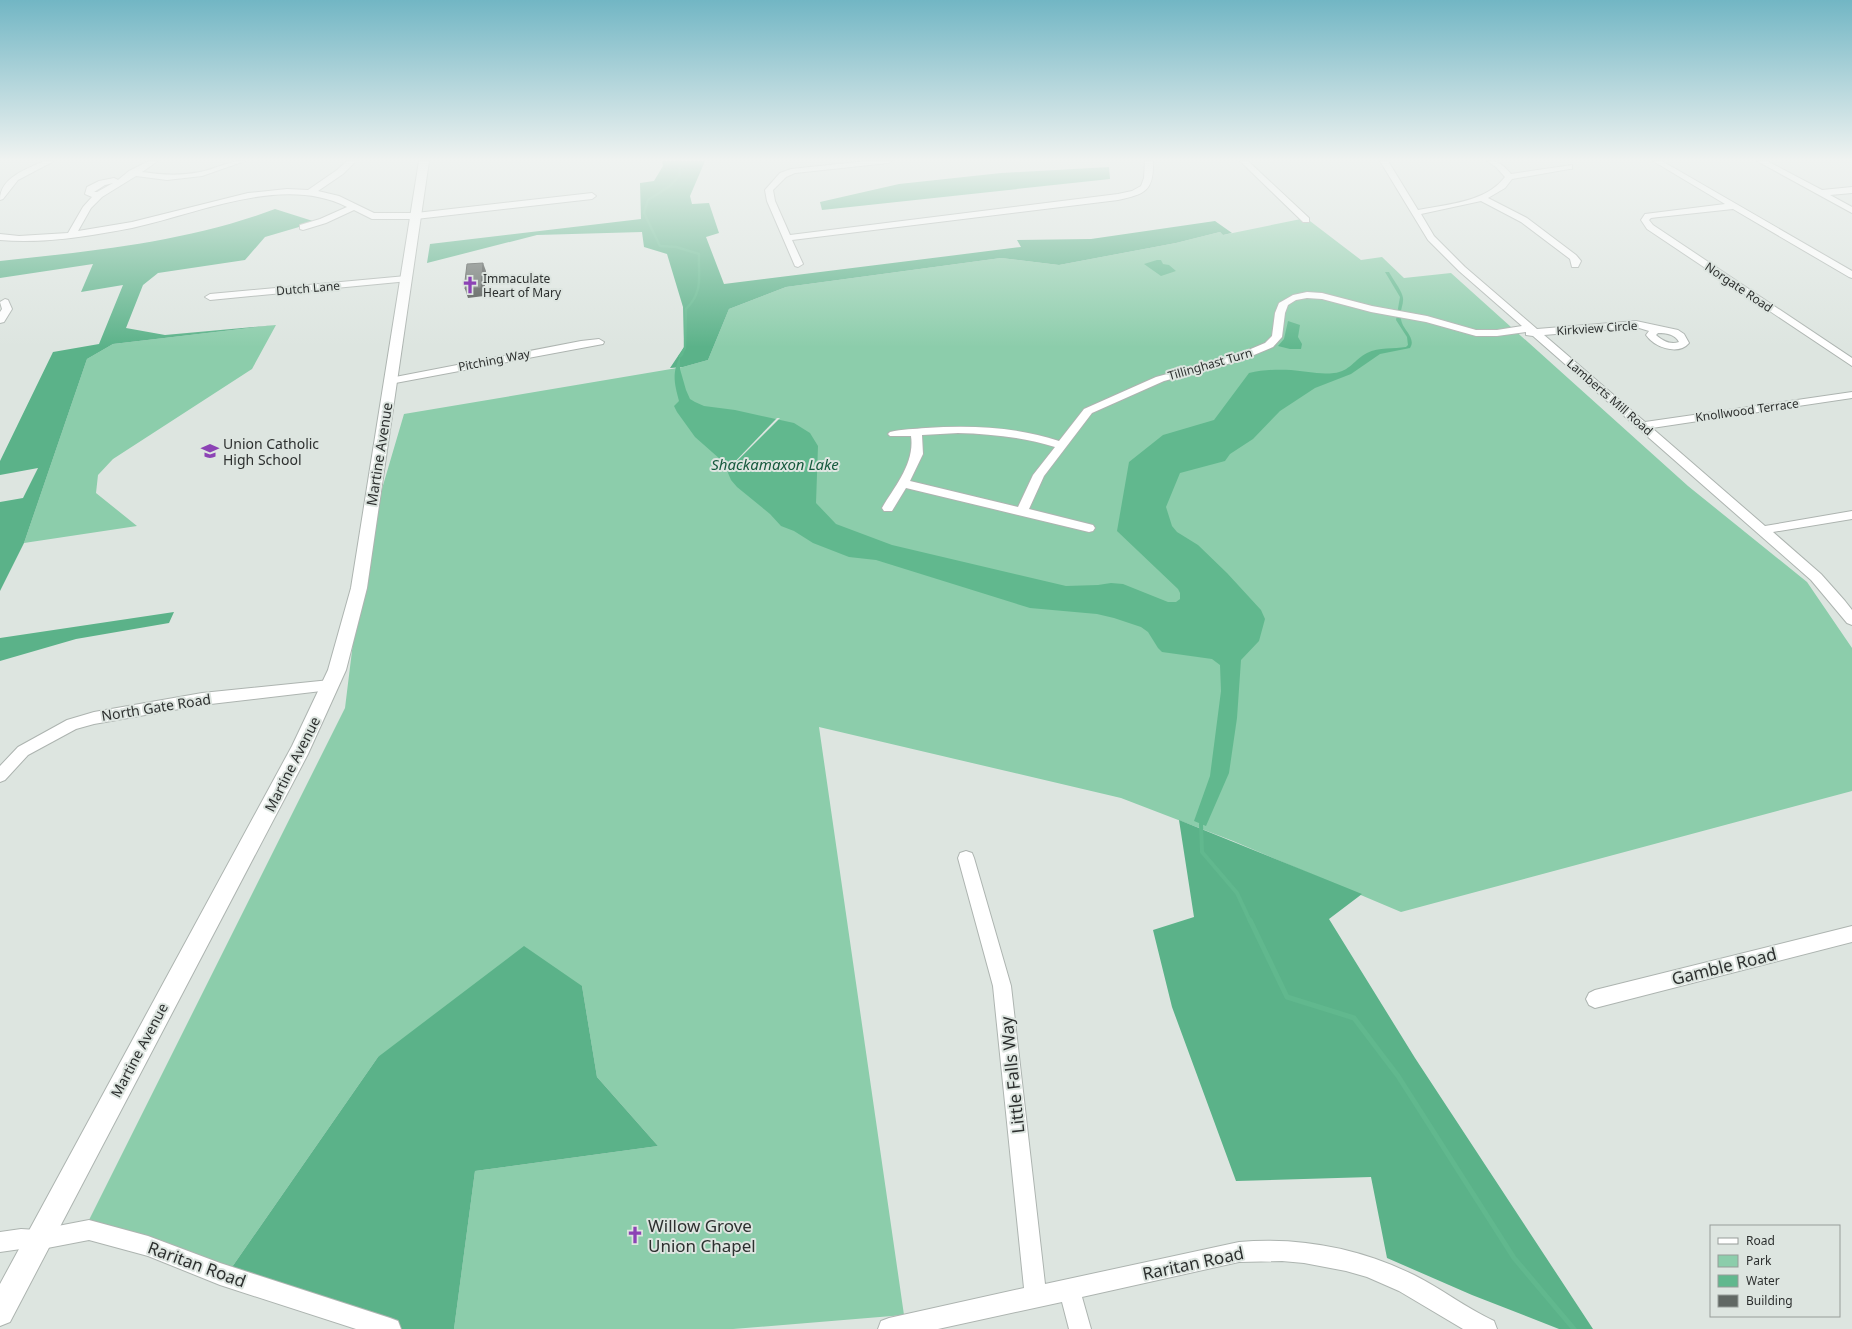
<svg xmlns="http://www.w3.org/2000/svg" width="1852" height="1329" viewBox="0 0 1852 1329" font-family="'Noto Sans',sans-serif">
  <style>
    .green { fill: #8ccdab }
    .forest { fill: #5bb289 }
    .water { fill: #61b88e }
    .pier { fill: #dde5e0 }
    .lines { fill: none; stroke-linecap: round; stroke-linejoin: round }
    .stream-far3 { stroke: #61b88e; stroke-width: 2.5 }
    .stream-far2 { stroke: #61b88e; stroke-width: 3 }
    .stream-far1 { stroke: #61b88e; stroke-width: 4 }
    .stream { stroke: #61b88e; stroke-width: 5 }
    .minor-casing { stroke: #adb4b0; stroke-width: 2 }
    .major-casing { stroke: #adb4b0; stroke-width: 2 }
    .minor { fill: #fff; fill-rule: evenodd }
    .major { fill: #fff; fill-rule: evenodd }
    .shaded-wall { fill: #444946 }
    .building { fill: #616864; stroke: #444946 }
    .labels { text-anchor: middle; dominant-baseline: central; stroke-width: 4; stroke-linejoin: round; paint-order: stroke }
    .far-poi-label { font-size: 12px; fill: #2d302f; stroke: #dde5e0; text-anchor: start }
    .far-street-label { font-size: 12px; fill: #2d302f; stroke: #dde5e0 }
    .poi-label { font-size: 14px; fill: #2d302f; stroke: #dde5e0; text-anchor: start }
    .street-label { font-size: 14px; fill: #2d302f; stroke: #dde5e0 }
    .water-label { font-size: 15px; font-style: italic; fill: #16593d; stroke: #dde5e0 }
    .near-street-label { font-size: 17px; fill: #2d302f; stroke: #dde5e0 }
    .near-poi-label { font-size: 17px; fill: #2d302f; stroke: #dde5e0; text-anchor: start }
  </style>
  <rect width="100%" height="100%" fill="#dde5e0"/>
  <path class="green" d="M1306 218 1361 260 1382 257 1404 278 1451 273 1688 486 1807 582 1852 648V791L1401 912 1233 841 1121 798 819 727 904 1315 733 1329H454L475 1171 658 1146 597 1077 582 986 378 1057 230 1270 84 1230 345 708 358 602 379 499 404 414 683 367 708 360 729 309 786 287 1001 258 1059 265 1176 243 1220 232 1223 235Z
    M276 325 252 369 113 459 98 475 96 493 137 526 24 543 87 359 113 344Z"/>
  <path class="forest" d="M662 161H705L690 196 692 204 709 203 719 233 706 237 724 284 1021 247 1017 240 1091 239 1215 221 1232 233 1223 235 1220 232 1176 243 1059 265 1001 258 786 287 729 309 708 360 683 367 670 368 684 347 683 307 667 254 644 247 642 232 537 235 427 263 430 244 641 219 640 183 654 181 663 166Z
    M1109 167 1110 179 822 210 820 202 899 184 1001 173Z
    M275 209 316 222 265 237 245 260 158 273 143 285 126 328 165 335 276 325 113 344 87 359 24 543 0 591V502L23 498 38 468 0 475V461L53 352 99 344 123 285 81 292 93 264 0 278V261C93 251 187 242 275 209Z
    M174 612 169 623 76 639 0 661V638Z
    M1179 820 1362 894 1329 919 1415 1058 1593 1329H1559L1472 1295 1387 1258 1371 1177 1236 1181 1172 1007 1153 930 1194 917Z
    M524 946 582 986 597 1077 658 1146 475 1171 454 1329H387L230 1270 378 1057Z"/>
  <path class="water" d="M1157 260H1161L1163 264 1169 265 1176 271 1161 276 1144 264Z
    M1385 272H1389C1392 278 1403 292 1403 298 1404 306 1398 311 1402 323 1405 331 1416 339 1410 348L1380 354 1351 374 1315 388 1280 411 1253 439 1230 454 1225 461 1180 473 1166 507 1172 526 1177 532 1198 545 1227 573 1261 610 1265 619 1259 641 1241 660 1237 718 1229 773 1206 826 1194 821 1210 776 1221 691 1220 665 1212 659 1162 652 1158 648 1148 632 1141 627 1114 618 1097 614 1030 608 876 560 849 557 813 543 794 531 781 526 770 514 737 487 731 480 728 473 729 467 695 437 677 412 674 406 679 401C674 382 672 374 680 356V369L686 390 690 399 695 402 704 406 735 410 794 423 810 433 818 446 816 503 836 524 892 545 1066 586 1098 585 1111 583 1123 584 1168 602H1176L1180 599V593L1178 589 1117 531 1129 462 1163 435 1214 420 1249 373C1263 370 1277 369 1291 370 1306 371 1319 375 1334 373 1349 372 1355 359 1367 353 1379 347 1394 349 1406 347L1408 345 1407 337 1396 320 1400 297Z
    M1288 321 1300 325 1298 337 1302 344 1301 349H1290L1278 346 1284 339Z"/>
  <path class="pier" d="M777 418H780L726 472 727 470Z"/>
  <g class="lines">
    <path class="stream-far3" d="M679 161 680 175 670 186 648 200 644 213 660 246 676 247 699 254C698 277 704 291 686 309L685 348 681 355"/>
    <path class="stream-far2" d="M680 356 682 354"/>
    <path class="stream-far1" d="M1201 824 1202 852 1237 893 1250 921"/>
    <path class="stream" d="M1250 920 1287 997 1354 1018 1398 1076 1514 1258 1574 1329"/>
    <g class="minor-casing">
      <path id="minor" d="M44 161H54L18 180 3 199 0 200C0 177 27 169 44 161Z
        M149 161H158L142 172C162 175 180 176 200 172 216 169 229 160 245 161L202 176 167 180 136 176 102 197 91 208 78 231 132 222 248 193 287 189 308 190 337 170 347 161H356L343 174 318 191 339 196 374 213H416L592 193 596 196 592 199 416 219H372L354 210 326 223 303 230 300 229V225L320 219 347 207C283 174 198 214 132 228 90 236 43 244 0 240V234L19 236 68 233 83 207 92 197 85 194 87 187 99 181 114 178 118 180 129 171ZM113 183 97 192H94L105 185Z
        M867 161H892L888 163 795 173 786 177 773 190 775 201 790 235 1118 194 1132 191 1141 186 1144 178 1145 161H1153C1154 191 1145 194 1118 200L792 240 803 264 798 267 795 266 767 201 765 190 780 173 791 169Z
        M1240 161H1248L1309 218V222H1303Z
        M1380 161H1388L1418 210C1447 204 1485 203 1505 177L1496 167 1487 161C1500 161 1503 165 1511 174L1572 165V169H1569L1512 179 1505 188 1488 198 1527 218 1576 255 1581 261 1578 267H1572L1570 259 1521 222 1481 201 1421 214 1434 236 1465 267 1537 329 1636 321 1678 330 1684 334 1689 343C1678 356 1654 347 1646 335L1649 331 1636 327 1544 335 1645 422 1852 392V398L1652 428 1765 526 1852 511V519L1773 532 1821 574 1845 601 1852 610V625L1847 623 1811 580 1533 336 1526 335V332L1497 336H1476L1426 322 1371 312 1322 299 1307 298 1296 300 1288 305 1285 313 1282 337 1273 347 1242 360 1164 381 1092 413 1044 476 1029 509 1093 525 1095 528 1093 531 1089 532 906 488 892 511H884L882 508C895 486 915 463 911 436H890L888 434 890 432C902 429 915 429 926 428 972 425 1016 427 1059 441L1084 409 1156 377 1234 356 1265 343 1272 336 1275 313 1279 303 1293 295 1307 292 1322 293 1372 306 1427 316 1476 330H1497L1522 326 1459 271 1428 240ZM1658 333C1666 333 1675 334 1679 342 1670 345 1663 341 1656 335ZM958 433C991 434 1023 437 1055 447L1033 475 1018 507 910 481 923 454 922 435Z
        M1653 161H1662L1852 271V278L1849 277 1733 209 1659 217 1651 218 1649 220 1653 225 1852 358V366L1647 229 1641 220 1645 214 1725 204Z
        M1757 161H1767L1822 190 1852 187V193L1830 195 1852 207V213Z
        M406 276 411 279 409 281 210 300 205 297 210 294Z
        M5 299 8 300 12 309 4 322 0 323V312L2 309 0 302Z
        M599 339 604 342 603 344 390 384 385 381 390 378 581 341Z
        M330 680 335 681 337 685 335 689 330 690 202 705 94 724 76 729 28 755 5 780 0 782V766L18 747 67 720 94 712 202 693Z
        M966 851 972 853 974 858 1011 986 1045 1284 1239 1242C1300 1237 1359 1248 1414 1275 1442 1289 1466 1308 1494 1321L1497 1329H1463L1399 1291 1367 1277 1346 1271 1304 1263 1282 1261 1239 1262 1082 1297 1091 1329H1069L1062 1302 938 1329H878L881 1321 889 1318 1024 1288 993 986 958 858 960 853Z
        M1852 926V942L1595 1008 1589 1005 1586 999 1589 993 1595 990Z
        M89 1220 148 1236 220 1263 390 1318 398 1321 401 1329H356L220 1285 148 1256 89 1240 37 1250 21 1249 0 1252V1232L21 1229 37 1230Z"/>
    </g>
    <g class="major-casing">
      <path id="major" d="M419 161H429L367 588 346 670 308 754 10 1322 0 1326V1284L292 746 328 670 351 588Z"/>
    </g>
    <use href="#minor" class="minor"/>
    <use href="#major" class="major"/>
  </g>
  <path class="shaded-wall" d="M483 263 486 271 484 296 468 298 465 289H468L465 281H466Z"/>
  <path class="building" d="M483 263 481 288 465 289 466 281H465L467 264Z"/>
  <linearGradient id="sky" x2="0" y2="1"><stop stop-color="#72b6c4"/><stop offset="0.46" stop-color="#f0f3f1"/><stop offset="1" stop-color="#f0f3f1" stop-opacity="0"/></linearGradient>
  <rect width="1852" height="347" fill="url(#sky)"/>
  <defs>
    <g id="church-bare" transform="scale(1.38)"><path d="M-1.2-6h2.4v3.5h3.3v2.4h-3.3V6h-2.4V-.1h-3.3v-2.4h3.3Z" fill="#8c43b5" stroke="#dde5e0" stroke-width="2.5" paint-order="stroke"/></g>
    <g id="school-bare" transform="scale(1.38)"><path d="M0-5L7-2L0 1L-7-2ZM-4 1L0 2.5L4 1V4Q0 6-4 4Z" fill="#8c43b5" stroke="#dde5e0" stroke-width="2.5" paint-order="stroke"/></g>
  </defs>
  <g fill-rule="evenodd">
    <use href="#church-bare" x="470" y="285"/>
    <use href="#school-bare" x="210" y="451"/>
    <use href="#church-bare" x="635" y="1235"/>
  </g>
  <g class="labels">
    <g class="far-poi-label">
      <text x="483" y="278">Immaculate<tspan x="483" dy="14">Heart of Mary</tspan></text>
    </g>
    <g class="far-street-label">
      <text transform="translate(1739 287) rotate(34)">Norgate Road</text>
      <text transform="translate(308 288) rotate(-5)">Dutch Lane</text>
      <text transform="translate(1597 328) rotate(-4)">Kirkview Circle</text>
      <text transform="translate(494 360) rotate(-11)">Pitching Way</text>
      <text transform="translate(1210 364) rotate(-16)">Tillinghast Turn</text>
      <text transform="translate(1610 397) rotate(41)">Lamberts Mill Road</text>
      <text transform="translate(1747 410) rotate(-8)">Knollwood Terrace</text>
    </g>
    <g class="poi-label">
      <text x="223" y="443">Union Catholic<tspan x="223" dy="16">High School</tspan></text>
    </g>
    <g class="street-label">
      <text transform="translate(379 454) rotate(-81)">Martine Avenue</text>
      <text transform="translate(156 707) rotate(-9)">North Gate Road</text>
      <text transform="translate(292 764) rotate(-63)">Martine Avenue</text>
      <text transform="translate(139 1050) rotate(-62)">Martine Avenue</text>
    </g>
    <g class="water-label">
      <text x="775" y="464">Shackamaxon Lake</text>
    </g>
    <g class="near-street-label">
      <text transform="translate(1724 966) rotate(-14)">Gamble Road</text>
      <text transform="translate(1012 1075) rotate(-96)">Little Falls Way</text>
      <text transform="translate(1193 1263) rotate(-12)">Raritan Road</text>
      <text transform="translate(197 1264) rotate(20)">Raritan Road</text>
    </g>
    <g class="near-poi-label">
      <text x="648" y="1225">Willow Grove<tspan x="648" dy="20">Union Chapel</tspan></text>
    </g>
  </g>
  <rect x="1710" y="1225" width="130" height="92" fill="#dde5e0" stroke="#979d99"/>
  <rect x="1718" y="1238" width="20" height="6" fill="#ffffff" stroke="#979d99"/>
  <text x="1746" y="1245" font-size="12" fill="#2d302f">Road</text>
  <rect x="1718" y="1255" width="20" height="12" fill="#8ccdab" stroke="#979d99"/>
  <text x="1746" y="1265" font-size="12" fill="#2d302f">Park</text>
  <rect x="1718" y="1275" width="20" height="12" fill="#61b88e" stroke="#979d99"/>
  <text x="1746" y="1285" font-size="12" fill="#2d302f">Water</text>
  <rect x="1718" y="1295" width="20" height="12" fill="#616864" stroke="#979d99"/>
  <text x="1746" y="1305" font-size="12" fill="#2d302f">Building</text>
</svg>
